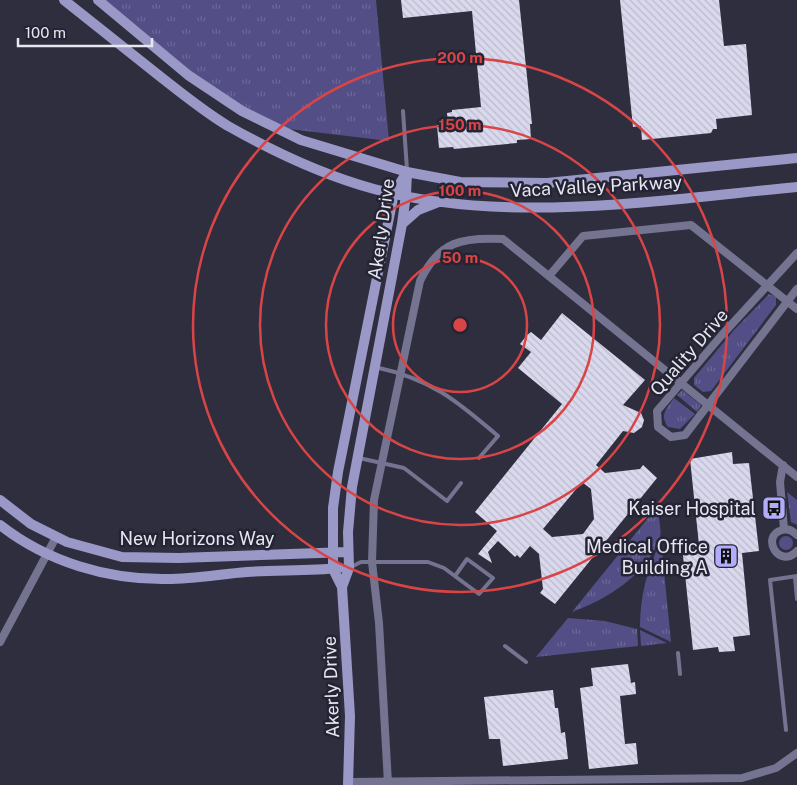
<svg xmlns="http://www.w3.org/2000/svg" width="797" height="785" viewBox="0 0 797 785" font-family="'Public Sans',sans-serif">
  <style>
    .grass { fill: url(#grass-tufts) }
    .building { fill: url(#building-back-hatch); fill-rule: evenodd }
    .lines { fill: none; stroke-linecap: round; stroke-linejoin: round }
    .lane { stroke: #747390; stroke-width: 4 }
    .street { stroke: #747390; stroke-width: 8 }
    .secondary { stroke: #9a98c7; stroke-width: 10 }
    .ring { fill: none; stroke: #d94546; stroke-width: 2.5 }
    .labels { text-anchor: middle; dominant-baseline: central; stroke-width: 5; stroke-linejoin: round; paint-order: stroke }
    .street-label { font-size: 18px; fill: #e7e7f2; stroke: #252434 }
    .poi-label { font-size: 18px; fill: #e7e7f2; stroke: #252434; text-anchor: end }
    .centre { fill: #d94546; stroke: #252434; stroke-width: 2.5 }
    .ring-label { font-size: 15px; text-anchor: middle; font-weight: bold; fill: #d94546; stroke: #252434; stroke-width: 5; stroke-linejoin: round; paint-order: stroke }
  </style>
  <defs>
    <pattern id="grass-tufts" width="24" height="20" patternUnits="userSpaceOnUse" patternTransform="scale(1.25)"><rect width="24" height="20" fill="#534e85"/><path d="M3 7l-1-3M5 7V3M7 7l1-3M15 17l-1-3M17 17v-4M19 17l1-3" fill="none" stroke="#6c6897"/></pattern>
    <pattern id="building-back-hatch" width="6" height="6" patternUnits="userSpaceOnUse" patternTransform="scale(1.25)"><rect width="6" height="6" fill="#d9d8ed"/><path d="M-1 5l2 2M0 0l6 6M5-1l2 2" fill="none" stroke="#bbc"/></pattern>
  </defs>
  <rect width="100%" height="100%" fill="#2f2e3e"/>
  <path class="grass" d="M98 0H376L389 141 272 127 188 75Z
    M769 294 776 297V305L711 391 703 392 694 385V378L734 330Z
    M682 390 701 405 697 412 677 395Z
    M674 398 695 414 680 429 668 427C659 415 667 408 674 398Z
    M787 492 797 500V525L791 522Z
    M657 507C658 515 662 529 660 537 648 574 606 600 572 612Z
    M779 543a7 7 0 1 1 14 0a7 7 0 1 1-14 0Z
    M661 541 671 642 640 627C640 596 647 569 661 541Z
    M568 618 605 621 637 629 638 646 536 657Z
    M640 630 667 643 641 646Z"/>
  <path class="building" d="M401 0H519L532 124H530L531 139 517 140V143L454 149 453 147 439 148 437 125 448 124 447 113 452 112V110L481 107 472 11 403 18Z
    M620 0H719L724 46 746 44 752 115 716 119 717 129H713L711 133 642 140 641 126 633 127Z
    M562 313 645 380 623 405 641 413 644 420 642 427 634 433 623 431 596 465 605 473 640 469 643 465 657 478 555 604 540 593 543 589 539 554 530 546 520 558 517 555 515 557 498 541 488 552 492 563 478 554 497 531 475 512 562 404 518 368 531 352 520 344 527 335 531 332 541 340ZM582 482 591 489 594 519 583 534 552 537 543 529Z
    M732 452 733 464 749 463 759 551 742 553 750 635 733 637 735 651 719 652 718 647 693 650 682 546 699 545 690 459Z
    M628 664 631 683 635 682 636 694 620 696 625 744 636 743 638 764 589 769 580 688 593 686 591 668Z
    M553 690 555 708H558L561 733 565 732 568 759 503 766 500 739H489L484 697Z"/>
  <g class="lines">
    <path class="lane" d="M403 111 407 170
      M375 367C431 379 456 400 498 436L479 458
      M359 458 404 468 447 501 461 483
      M351 567 361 562H428L444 568 479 594 493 578 467 559 455 576
      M795 577 797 599
      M505 646 526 662
      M678 653 680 674
      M786 730 770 580 797 576"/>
    <path class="street" d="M797 253 721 336 657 411 658 427 671 437 685 435 797 289
      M549 276 583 236 691 225 797 309
      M783 465 780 482 784 529
      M797 535C793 531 788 528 782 530 760 536 779 570 797 551
      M0 642 56 537
      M349 782 742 778 776 768 797 753
      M388 783 379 623 372 562 374 500 420 281C439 241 462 237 503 239L797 477"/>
    <path class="secondary" d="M64 0C95 25 126 49 157 74 180 92 203 111 228 126 274 152 322 175 374 189 507 225 661 200 797 187
      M98 0 188 75 242 111 301 140 407 172 460 182 547 183 797 158
      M402 224 418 210 441 201
      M0 500 31 524 67 542 122 557 179 558 348 552
      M0 525C47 562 108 580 167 579 194 579 221 574 247 572 278 570 309 571 339 568
      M342 587 333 569V508L338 472 394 193 405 175
      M348 785 350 716 342 587 349 568 348 532 352 487 402 224 406 195 407 172"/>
  </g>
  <g class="ring">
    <circle cx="460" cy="325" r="67"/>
    <circle cx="460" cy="325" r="134"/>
    <circle cx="460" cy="325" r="200"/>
    <circle cx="460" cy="325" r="267"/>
  </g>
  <defs>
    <g id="bus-square" transform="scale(1.25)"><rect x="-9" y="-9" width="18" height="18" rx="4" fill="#b2adf9" stroke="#252434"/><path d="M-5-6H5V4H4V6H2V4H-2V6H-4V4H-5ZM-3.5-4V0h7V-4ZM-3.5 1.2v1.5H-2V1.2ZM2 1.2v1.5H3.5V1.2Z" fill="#111"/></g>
    <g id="building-square" transform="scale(1.25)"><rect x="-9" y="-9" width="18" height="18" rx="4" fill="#b2adf9" stroke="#252434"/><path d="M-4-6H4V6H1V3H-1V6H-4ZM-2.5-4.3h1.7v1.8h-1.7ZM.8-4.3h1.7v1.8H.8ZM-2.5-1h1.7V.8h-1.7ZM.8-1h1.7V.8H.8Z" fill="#111"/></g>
  </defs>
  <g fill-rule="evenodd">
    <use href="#bus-square" x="774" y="508"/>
    <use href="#building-square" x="726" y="556"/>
  </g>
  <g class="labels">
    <g class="street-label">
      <text transform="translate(596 186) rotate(-3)">Vaca Valley Parkway</text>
      <text transform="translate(381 229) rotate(-82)">Akerly Drive</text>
      <text transform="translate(689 352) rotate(-49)">Quality Drive</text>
      <text x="197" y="538">New Horizons Way</text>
      <text transform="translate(331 687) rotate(-92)">Akerly Drive</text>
    </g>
    <g class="poi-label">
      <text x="756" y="508">Kaiser Hospital</text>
      <text x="708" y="546">Medical Office<tspan x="708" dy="21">Building A</tspan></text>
    </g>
  </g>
  <circle cx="460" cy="325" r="8" class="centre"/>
  <g class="ring-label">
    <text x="460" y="63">200 m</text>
    <text x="460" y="130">150 m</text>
    <text x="460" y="196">100 m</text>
    <text x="460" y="263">50 m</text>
  </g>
  <path d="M18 38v8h134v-8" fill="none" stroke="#e7e7f2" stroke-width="2.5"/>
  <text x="25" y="38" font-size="15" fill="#e7e7f2" stroke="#252434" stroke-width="4" paint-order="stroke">100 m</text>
</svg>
